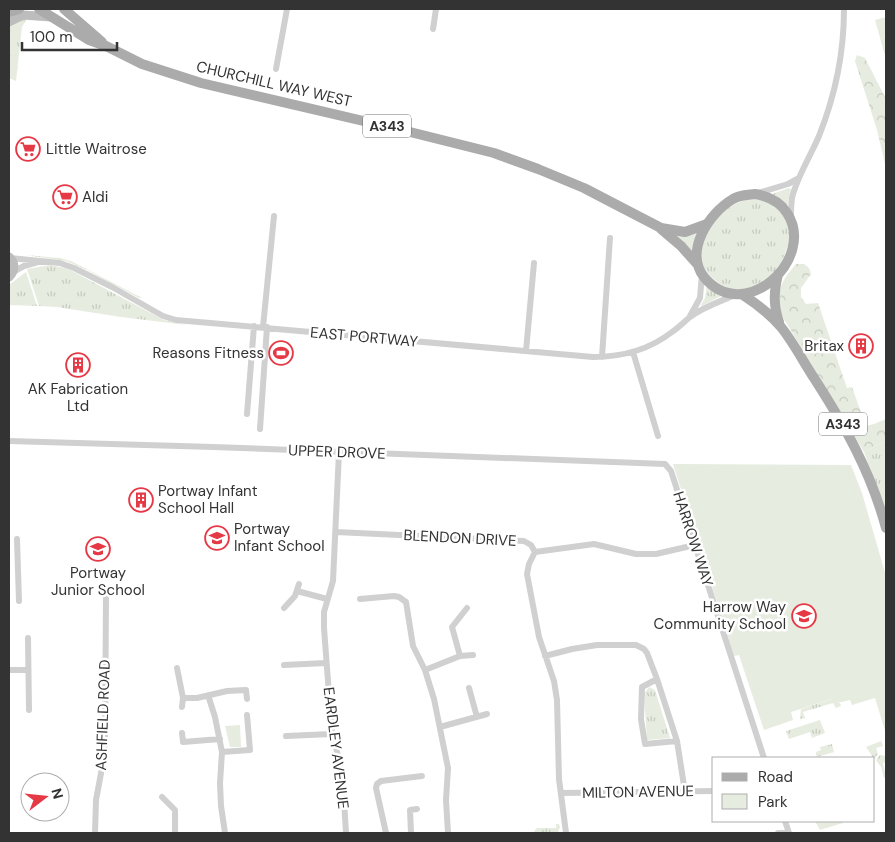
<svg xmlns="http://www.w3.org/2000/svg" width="895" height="842" viewBox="0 0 895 842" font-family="'DM Sans',sans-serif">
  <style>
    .grass { fill: url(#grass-tufts) }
    .forest { fill: url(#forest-crowns) }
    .park { fill: #e6ecdf }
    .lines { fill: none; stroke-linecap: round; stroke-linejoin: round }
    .minor { stroke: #d0d0d0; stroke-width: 6 }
    .secondary { stroke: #bdbdbd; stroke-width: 9 }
    .primary { stroke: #ababab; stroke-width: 10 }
    .labels { text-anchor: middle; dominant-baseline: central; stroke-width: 5; stroke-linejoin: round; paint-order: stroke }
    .shield { fill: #fff; stroke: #707070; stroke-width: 1 }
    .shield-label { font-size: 14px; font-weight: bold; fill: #333 }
    .street-label { font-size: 15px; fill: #333; stroke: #fff }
    .poi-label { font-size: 15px; fill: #333; stroke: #fff; text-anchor: start }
  </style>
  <defs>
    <pattern id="grass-tufts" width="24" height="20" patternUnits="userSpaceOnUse" patternTransform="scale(1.25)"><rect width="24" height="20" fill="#e6ecdf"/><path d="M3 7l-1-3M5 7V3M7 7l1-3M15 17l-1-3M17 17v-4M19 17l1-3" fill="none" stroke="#c6cbc0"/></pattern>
    <pattern id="forest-crowns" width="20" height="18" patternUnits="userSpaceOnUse" patternTransform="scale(1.25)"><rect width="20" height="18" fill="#e6ecdf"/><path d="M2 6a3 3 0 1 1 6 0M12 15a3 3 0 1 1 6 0" fill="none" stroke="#c6cbc0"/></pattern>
  </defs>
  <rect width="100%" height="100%" fill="#fff"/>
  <path class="grass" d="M27 19 22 27 16 81 9 78V26L15 20Z
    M789 188 791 189 787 207 772 194Z
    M751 199C771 200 782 208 788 227 788 230 791 234 791 237 791 241 788 245 787 248 782 265 771 277 756 285 752 287 747 290 742 291 731 291 723 287 715 280 681 255 718 202 751 199Z
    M698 233 694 252 673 234 691 235Z
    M25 255 60 258 71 261 142 298H139L85 269 66 261Z
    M50 265 66 268 74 272 164 320 187 325 121 317 57 307 39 306 27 269Z
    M26 272 37 306 9 305V285Z
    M707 285 721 296 702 306 701 305 705 298Z
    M886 441V511L864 452Z
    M649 687 655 690 670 738 647 740 644 694Z
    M832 699 837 703H840L841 706 836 708 833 703 803 712 805 718 800 719 801 709Z
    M820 720 825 733 812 738 810 732 789 739 786 731Z
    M881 741 883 746 876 748 878 754 874 759 866 747Z
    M832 744 834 752 817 757 816 752 821 750 820 747Z
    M880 755 886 756V762L883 763 886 777 884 778 881 767 876 760Z
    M815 821H842L843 823 820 830Z
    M556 824H559L560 827 558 832 536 833 534 831 537 828H556Z"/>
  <path class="forest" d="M857 55 865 58 886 99V168L877 130 855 61Z
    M796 264H804L809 268 811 274 801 288V297L806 304 818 303 847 388 852 387 866 426 874 424 886 419V441L864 452 781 314C778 288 779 284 796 264Z"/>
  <path class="park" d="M886 17V59L875 20Z
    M673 464 851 465 862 493 886 576V734L875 698 852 705 850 700 837 703 831 699 791 712 793 720 764 730 739 655 734 656Z
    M240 725 241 747H230L225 726Z"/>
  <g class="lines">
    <path class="minor" d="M433 29 436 9
      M276 69 287 9
      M758 193 788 184 799 178
      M791 217C791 211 791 205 792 198 796 179 811 155 819 136 835 96 844 52 844 9
      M10 258 60 263 74 268 112 287 163 316 176 320 593 357C622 357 649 350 672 332 678 328 684 322 690 317 703 307 719 302 735 295
      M13 272 24 266 38 262
      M690 316 700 298 702 274
      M263 327 274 216
      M526 351 534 263
      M633 352 658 436
      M602 357 610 238
      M247 414 254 326
      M260 429 267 327
      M9 441 213 447 665 464 671 471 764 758
      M339 452 333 581 324 612V628L332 734C343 766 344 800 346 833
      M336 532 524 541 531 545 535 552 594 544 636 554H656L695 545
      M17 539 19 601
      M535 552 529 564 527 574 539 637 554 681 557 700 559 779 566 833
      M297 591 327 599
      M360 599 394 596 399 597 406 602 413 646 425 670 434 699 448 768 446 800 448 833
      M284 608 295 596 299 584
      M28 638 29 710
      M460 656 452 627 467 608
      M545 656 572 649 597 645H636L644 649 647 653 657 679 677 741 685 792
      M284 665 326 663
      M177 668 183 698H197L227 691 246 690 247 699
      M9 670H28
      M425 670 460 656 473 655
      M657 679 642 687 641 719 645 744 677 741
      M469 688 477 717
      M208 695 215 717 222 752 220 783 221 806 225 833
      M182 707 183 698
      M440 727 487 714
      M182 733 183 742 220 739
      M286 736 332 734
      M222 752 250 750 247 715
      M561 793 714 791
      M162 797 175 810V833
      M785 821 789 833
      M95 833 96 800 105 752 106 595
      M386 833 376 788 377 784 381 781 422 776
      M411 833 410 810 417 809
      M778 833H789"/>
    <path class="secondary" d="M9 22 23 15 51 17
      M9 257C16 263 15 271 9 277"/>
    <path class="primary" d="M39 9 89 40 106 46 142 64 201 83 402 130 494 153 538 169 584 188 661 228 685 232 707 224
      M64 9 102 42
      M9 12 19 9
      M755 194C767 196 780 202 787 213 817 259 744 326 704 277 684 251 709 213 733 199 739 195 747 195 755 194Z
      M661 229 681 246 698 265
      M778 274C774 291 773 305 779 322
      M743 295C757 304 770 314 781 327 793 342 803 361 814 378 845 426 871 472 886 528"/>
  </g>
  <defs>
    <g id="supermarket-ring" transform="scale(1.25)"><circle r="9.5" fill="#fff" stroke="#e63946" stroke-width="1.5"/><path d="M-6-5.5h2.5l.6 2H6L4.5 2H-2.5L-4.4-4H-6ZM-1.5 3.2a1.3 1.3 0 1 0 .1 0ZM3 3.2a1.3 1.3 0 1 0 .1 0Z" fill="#e63946"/></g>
    <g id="building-ring" transform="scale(1.25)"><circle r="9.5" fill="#fff" stroke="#e63946" stroke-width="1.5"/><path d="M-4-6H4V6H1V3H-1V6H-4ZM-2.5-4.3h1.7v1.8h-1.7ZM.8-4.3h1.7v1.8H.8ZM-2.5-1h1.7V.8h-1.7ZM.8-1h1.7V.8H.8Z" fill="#e63946"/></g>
    <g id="stadium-ring" transform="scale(1.25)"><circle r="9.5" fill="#fff" stroke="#e63946" stroke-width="1.5"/><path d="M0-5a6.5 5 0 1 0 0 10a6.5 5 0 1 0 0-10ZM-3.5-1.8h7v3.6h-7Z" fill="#e63946"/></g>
    <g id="school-ring" transform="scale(1.25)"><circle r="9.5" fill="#fff" stroke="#e63946" stroke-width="1.5"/><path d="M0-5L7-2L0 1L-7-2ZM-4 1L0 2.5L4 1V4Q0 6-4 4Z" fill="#e63946"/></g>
  </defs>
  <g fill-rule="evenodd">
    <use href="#supermarket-ring" x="28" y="149"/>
    <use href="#supermarket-ring" x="65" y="197"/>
    <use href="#building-ring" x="861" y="346"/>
    <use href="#stadium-ring" x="281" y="353"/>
    <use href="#building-ring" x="78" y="365"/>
    <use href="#building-ring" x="141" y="500"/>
    <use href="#school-ring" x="217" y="538"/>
    <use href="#school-ring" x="98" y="549"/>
    <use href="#school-ring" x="804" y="616"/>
  </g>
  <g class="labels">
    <g class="shield">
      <rect x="363" y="114.5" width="48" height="23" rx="4"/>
      <rect x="819" y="412.5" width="48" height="23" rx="4"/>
    </g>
    <g class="shield-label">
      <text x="387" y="126">A343</text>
      <text x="843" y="424">A343</text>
    </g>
    <g class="street-label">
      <text transform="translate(274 84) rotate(13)">CHURCHILL WAY WEST</text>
      <text transform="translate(364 337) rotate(5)">EAST PORTWAY</text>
      <text transform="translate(337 452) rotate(2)">UPPER DROVE</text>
      <text transform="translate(460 538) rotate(3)">BLENDON DRIVE</text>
      <text transform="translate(693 539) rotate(72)">HARROW WAY</text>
      <text transform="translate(103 715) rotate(-88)">ASHFIELD ROAD</text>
      <text transform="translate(336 748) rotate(83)">EARDLEY AVENUE</text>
      <text transform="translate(638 792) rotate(-1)">MILTON AVENUE</text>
    </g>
    <g class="poi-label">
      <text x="46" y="149">Little Waitrose</text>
      <text x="82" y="197">Aldi</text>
      <text x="844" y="346" text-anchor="end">Britax</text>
      <text x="264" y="353" text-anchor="end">Reasons Fitness</text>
      <text x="78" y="389" text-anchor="middle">AK Fabrication<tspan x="78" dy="17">Ltd</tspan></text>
      <text x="158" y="491">Portway Infant<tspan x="158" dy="17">School Hall</tspan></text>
      <text x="234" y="529">Portway<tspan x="234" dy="17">Infant School</tspan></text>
      <text x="98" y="573" text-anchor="middle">Portway<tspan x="98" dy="17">Junior School</tspan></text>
      <text x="786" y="607" text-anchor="end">Harrow Way<tspan x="786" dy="17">Community School</tspan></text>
    </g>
  </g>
  <rect width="895" height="842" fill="none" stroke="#333333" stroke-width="20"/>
  <rect x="712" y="757" width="162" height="65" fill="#ffffff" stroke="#adadad"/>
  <rect x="722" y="773" width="25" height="8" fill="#ababab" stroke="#adadad"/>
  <text x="758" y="782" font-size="15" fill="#333333">Road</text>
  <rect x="722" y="794" width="25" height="15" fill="#e6ecdf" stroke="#adadad"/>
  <text x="758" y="807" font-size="15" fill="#333333">Park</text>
  <g transform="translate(45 797) rotate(74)"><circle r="24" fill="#ffffff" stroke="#adadad"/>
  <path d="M0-4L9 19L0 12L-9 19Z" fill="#e63946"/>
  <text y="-8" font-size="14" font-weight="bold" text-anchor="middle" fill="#333333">N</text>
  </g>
  <path d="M22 42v8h95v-8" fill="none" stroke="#333333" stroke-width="2.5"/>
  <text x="30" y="42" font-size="15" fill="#333333" stroke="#ffffff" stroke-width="4" paint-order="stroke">100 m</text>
</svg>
